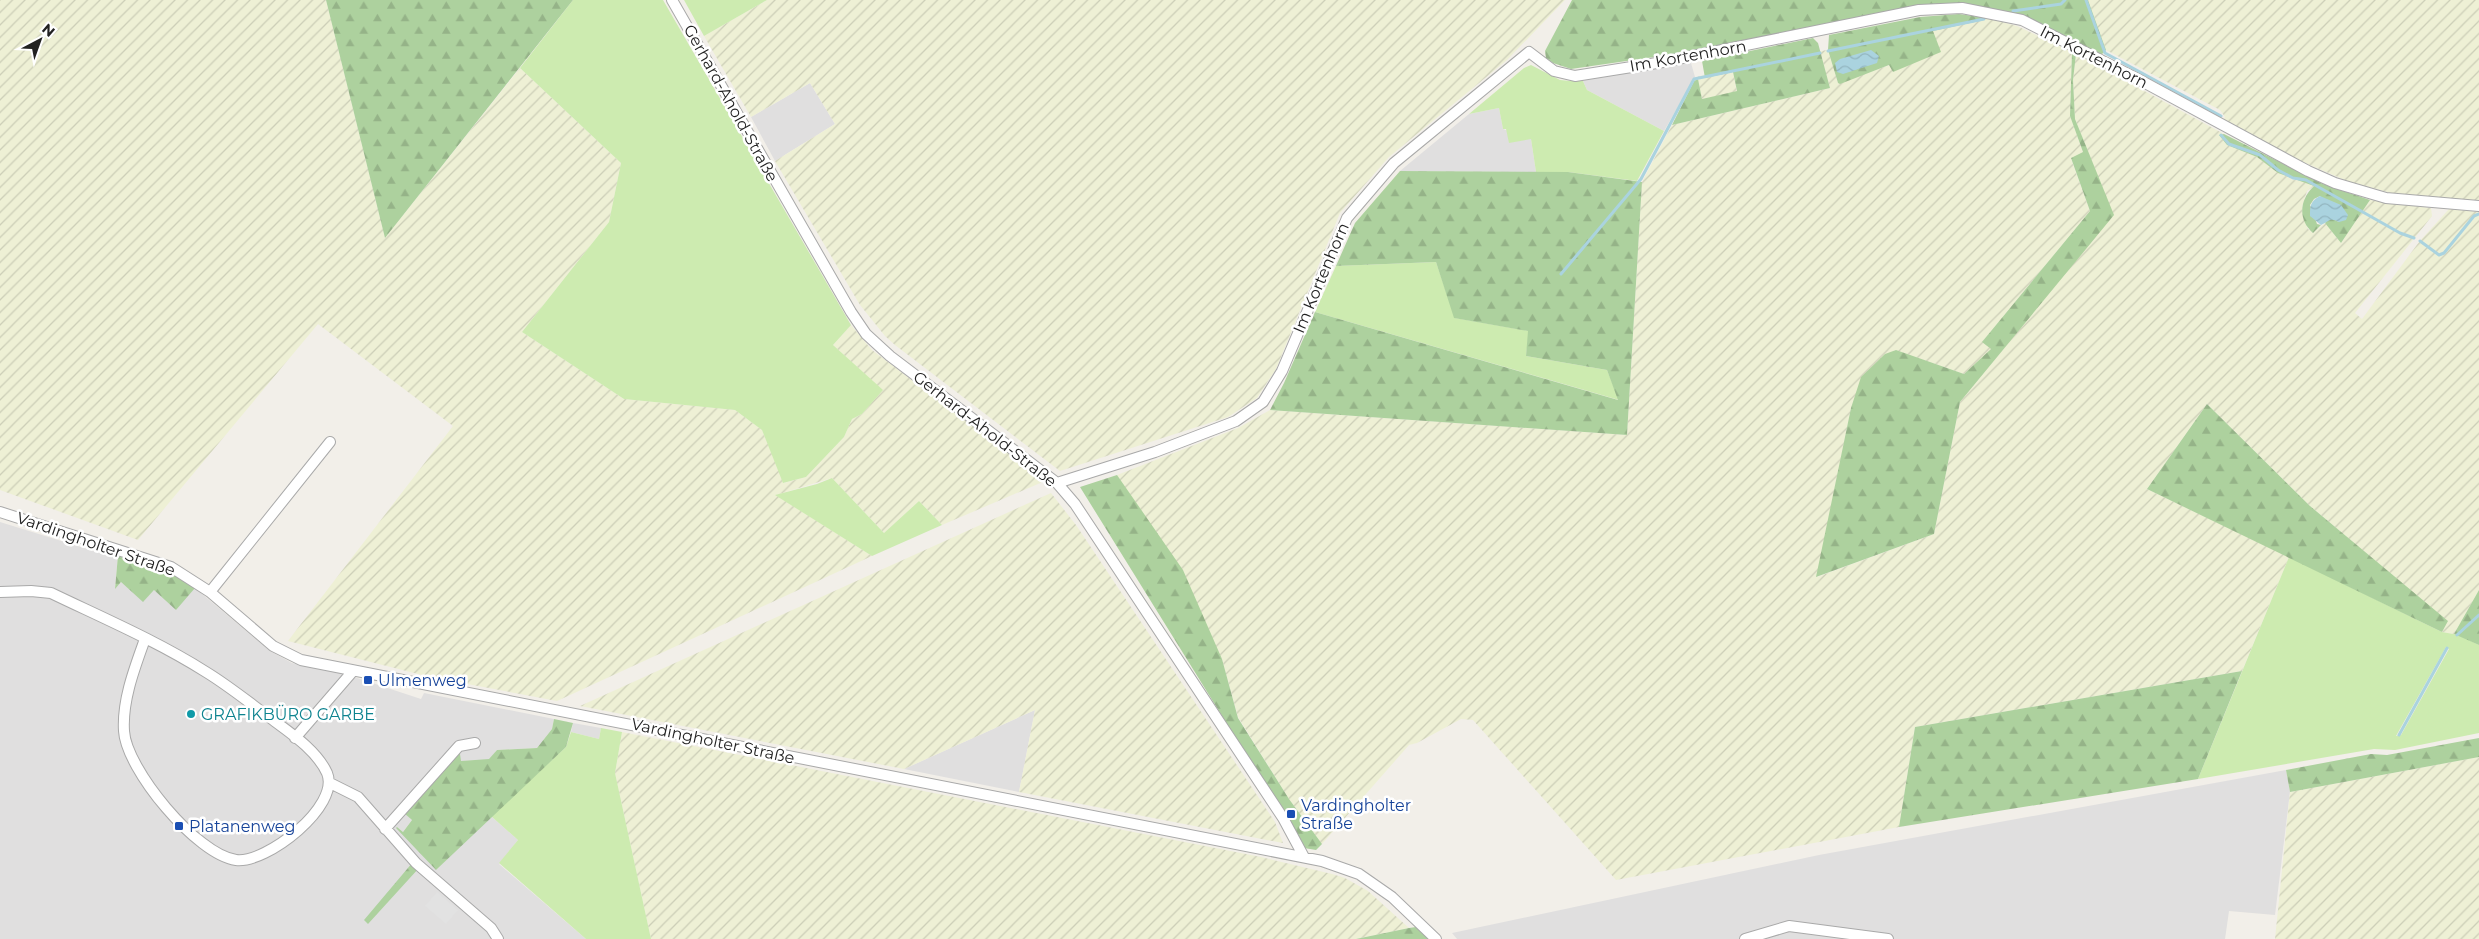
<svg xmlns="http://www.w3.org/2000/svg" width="2479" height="939" viewBox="0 0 2479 939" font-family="Montserrat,sans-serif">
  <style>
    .residential { fill: #e0dfdf }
    .farmland { fill: url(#farmland-furrows) }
    .grass { fill: #cdebb0; fill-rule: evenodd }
    .forest { fill: url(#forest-firs) }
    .parking { fill: #e2e2e2 }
    .water { fill: url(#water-waves) }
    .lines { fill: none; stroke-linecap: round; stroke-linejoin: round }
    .stream { stroke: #aad3df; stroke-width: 3 }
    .minor-casing { stroke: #a9a9a9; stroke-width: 12 }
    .minor { stroke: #fff; stroke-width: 10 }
    .transit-dot { fill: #1a4fb4; stroke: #fff; stroke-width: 2 }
    .culture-dot { fill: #0f9aa8; stroke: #fff; stroke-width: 2 }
    .labels { text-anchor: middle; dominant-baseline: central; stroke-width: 5; stroke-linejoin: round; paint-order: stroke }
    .street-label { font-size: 16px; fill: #222; stroke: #fff }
    .transit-label { font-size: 16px; fill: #164399; stroke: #fff; text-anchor: start }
    .culture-label { font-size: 16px; fill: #0d838f; stroke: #fff; text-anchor: start }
  </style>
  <defs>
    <pattern id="farmland-furrows" width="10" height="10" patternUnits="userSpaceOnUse" patternTransform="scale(1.25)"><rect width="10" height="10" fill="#eef0d5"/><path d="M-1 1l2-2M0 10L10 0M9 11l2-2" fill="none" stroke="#ccceb7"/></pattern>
    <pattern id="forest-firs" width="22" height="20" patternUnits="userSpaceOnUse" patternTransform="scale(1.25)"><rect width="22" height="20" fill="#add19e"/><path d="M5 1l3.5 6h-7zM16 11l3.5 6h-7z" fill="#95b388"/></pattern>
    <pattern id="water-waves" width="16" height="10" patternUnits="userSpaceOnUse" patternTransform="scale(1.25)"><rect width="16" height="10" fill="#aad3df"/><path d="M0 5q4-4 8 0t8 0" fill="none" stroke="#92b5bf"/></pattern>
  </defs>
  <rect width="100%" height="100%" fill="#f2efe9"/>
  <path class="residential" d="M1691 63 1695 77 1664 131 1587 90 1582 79Z
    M810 83 835 124 775 161 751 117Z
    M1499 108 1503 129 1531 139 1536 172 1400 171 1469 114Z
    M0 522 113 557 114 553 118 555 115 588 121 582 143 601 154 590 195 588 270 651 292 663 345 674 421 699 424 693 554 719 552 729 537 748 497 750 489 760 461 761 405 813 412 820 403 832 397 827 436 870 491 816 518 840 499 864 586 939H0Z
    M1035 710 1019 792 904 769Z
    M573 723 601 728 599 739 571 732Z
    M2286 770 2290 792 2275 915 2229 911 2225 939H1457L1452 933 1819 855Z"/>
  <path class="farmland" d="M0 0H326L385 238 520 68 621 163 609 222 522 332 624 399 735 410 762 430 784 483 806 477 844 437 852 419 862 414 882 390 833 345 851 325 872 350 1045 481 942 525 919 501 884 533 832 478 776 495 872 556 557 701 430 677 288 641 453 426 318 324 138 540 0 490Z
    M767 0H1565L1507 60 1389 157 1340 213 1276 369 1257 398 1228 417 1060 471 895 345 885 336 860 305 775 161 835 124 810 83 751 117 704 36Z
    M2088 0H2479V201L2391 193 2347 181 2303 162 2223 120 2225 117 2220 110 2106 50Z
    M1984 17 2017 26 2072 52 2070 116 2083 152 2071 159 2090 211 1983 341 1991 349 1984 357 1964 374 1895 350 1851 408 1817 577 1934 534 1960 402 2113 215 2075 119 2073 80 2076 54 2224 134 2219 135 2227 145 2257 157 2293 180 2304 181 2314 186 2307 191 2302 207 2303 217 2308 229 2313 233 2325 223 2341 243 2370 200 2431 208 2432 216 2355 313 2362 319 2419 242 2449 209 2479 212V590L2454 634 2442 632 2447 621 2310 506 2207 404 2147 489 2289 557 2242 671 1915 727 1899 827 1616 880 1473 720 1461 719 1417 743 1409 745 1322 844 1289 799 1238 717 1222 659 1117 475 1238 428 1270 410 1627 435 1642 182 1672 125 1830 88 1820 51 1828 50 1838 83 1890 65 1893 72 1933 31 1984 20Z
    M1733 72 1737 92 1702 99 1697 77 1704 75 1705 78Z
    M1051 493 1076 525 1275 822 1283 843 1019 792 1035 710 904 769 580 706Z
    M622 732 1261 857 1332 874 1345 878 1368 891 1409 928 1356 939H651L615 773Z
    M2479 757V939H2275L2290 792Z"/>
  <path class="grass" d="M573 0H663L851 325 833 345 883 390 862 414 852 419 844 437 806 477 783 483 762 430 735 410 624 399 522 332 609 222 621 163 520 68Z
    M684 0H767L704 36Z
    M1531 65 1560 80 1570 81 1582 79 1587 90 1664 131 1637 181 1568 172H1536L1531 139 1509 143 1506 129H1503L1499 108 1469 114 1524 68Z
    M1436 262 1455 318 1529 331 1526 356 1607 370 1619 400 1315 312 1336 266Z
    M832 478 884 533 919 501 942 525 872 556 775 495 817 484Z
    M2289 557 2442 632 2459 635 2479 645V733L2395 750 2374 749 2198 779ZM2446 647 2449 649 2401 735 2396 736Z
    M601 728 622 732 615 773 651 939H586L499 863 518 840 491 816 566 747 571 732 599 739Z"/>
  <path class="forest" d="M326 0H573L385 238Z
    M1572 0H2088L2106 50 2101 55C2034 20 1997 0 1918 5L1682 53 1571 69 1553 63 1546 58 1545 51Z
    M1959 14 1980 17 1984 20 1933 31 1941 52 1893 72 1889 65 1840 84 1838 83 1828 50 1829 35 1920 17Z
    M1813 38 1818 43 1830 88 1672 125 1694 81 1698 79 1702 99 1737 91 1733 72 1705 78 1702 61Z
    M2072 52 2076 54 2073 80 2075 119 2114 215 1960 402 1934 534 1816 577 1851 408 1861 377 1885 354 1896 350 1964 374 1991 349 1982 342 2090 211 2071 158 2083 152 2070 116Z
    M2224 134 2323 184 2370 200 2341 243 2325 223 2328 219H2333L2339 222 2320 196 2314 199 2310 205 2317 224 2321 225 2313 233C2297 219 2300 199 2314 186L2278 173 2257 157 2227 145 2219 135Z
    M1400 171 1568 172 1642 182 1627 435 1270 410 1284 383 1315 312 1618 400 1607 370 1526 356 1528 331 1454 318 1436 262 1336 266 1355 223Z
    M2207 404 2310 506 2448 621 2442 632 2147 489Z
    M1117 475 1183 570 1222 659 1238 718 1289 799 1322 844 1316 850 1304 848 1080 487Z
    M118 555 170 571 195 588 176 610 154 590 143 602 121 582 115 589Z
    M2479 590V645L2454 634Z
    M2242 671 2198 779 1899 827 1915 727Z
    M554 719 573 723 566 747 436 870 396 828 397 827 403 832 412 820 404 813 457 753 460 754 461 761 489 759 497 750 537 748 552 729Z
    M2479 738V757L2290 792 2286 770 2371 754 2387 755Z
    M413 862 419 868 368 924 364 920Z
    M1416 927 1428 939H1356L1409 928Z"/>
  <path class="parking" d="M437 892 458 910 446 924 425 906Z"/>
  <path class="water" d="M1871 50 1879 56 1877 63 1843 74 1837 72 1835 63 1840 59Z
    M2320 196 2341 205 2348 215 2346 220 2339 222C2330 217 2329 221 2321 225L2310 216C2310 207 2310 201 2320 196Z"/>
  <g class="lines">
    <path class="stream" d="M2086 0 2105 53 2221 116
      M2013 11 2061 4 2065 0
      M1828 51 1984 19
      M2221 135 2229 144 2260 155 2278 170 2293 178 2306 180 2400 233 2414 238
      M2420 241 2439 255 2444 253 2474 216 2479 214
      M1561 274 1641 179 1694 79 1820 53
      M2457 635 2479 615
      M2399 735 2447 648"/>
    <g class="minor-casing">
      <path id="minor" d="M672 0 851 312 866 334 890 356 1057 483 1075 504 1283 818 1304 857
        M1057 483 1155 452 1236 421 1263 402 1282 371 1347 218 1394 163 1529 52 1554 71 1575 76 1663 62 1919 10 1962 8 2022 20 2136 78 2308 171 2335 183 2386 198 2479 206
        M0 512 171 567 210 592 273 646 301 660 1322 861 1359 874 1392 897 1436 939
        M0 592 31 591 51 593C103 618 157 641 206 672 229 686 251 704 273 720 292 734 317 751 327 773 341 806 266 864 236 860 197 855 126 769 124 731 122 700 135 667 145 639
        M210 592 330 442
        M295 738 353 671
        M330 783 358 797 416 863 491 928 498 939
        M385 829 459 746 475 743
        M1745 939 1789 926 1888 939"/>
    </g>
    <use href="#minor" class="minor"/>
  </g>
  <g class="transit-dot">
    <rect x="363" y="675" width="10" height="10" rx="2.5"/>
    <rect x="1286" y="809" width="10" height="10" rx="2.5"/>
    <rect x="174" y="821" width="10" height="10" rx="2.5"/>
  </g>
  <circle class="culture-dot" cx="191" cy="714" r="5"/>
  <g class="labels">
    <g class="street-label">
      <text transform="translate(1688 56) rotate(-10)">Im Kortenhorn</text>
      <text transform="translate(2094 57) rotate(27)">Im Kortenhorn</text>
      <text transform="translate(731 103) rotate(61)">Gerhard-Ahold-Straße</text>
      <text transform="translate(1321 278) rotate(-67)">Im Kortenhorn</text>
      <text transform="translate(985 429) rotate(38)">Gerhard-Ahold-Straße</text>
      <text transform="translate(96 544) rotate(19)">Vardingholter Straße</text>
      <text transform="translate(713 741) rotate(12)">Vardingholter Straße</text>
    </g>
    <g class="transit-label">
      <text x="378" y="680">Ulmenweg</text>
      <text x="1301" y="805">Vardingholter<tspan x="1301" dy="18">Straße</tspan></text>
      <text x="189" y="826">Platanenweg</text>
    </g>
    <g class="culture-label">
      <text x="201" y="714">GRAFIKBÜRO GARBE</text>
    </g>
  </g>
  <g transform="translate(40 40) rotate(41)" stroke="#ffffff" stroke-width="4" paint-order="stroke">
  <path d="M0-4L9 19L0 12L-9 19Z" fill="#222222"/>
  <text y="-8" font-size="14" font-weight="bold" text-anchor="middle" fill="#222222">N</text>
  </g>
</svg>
